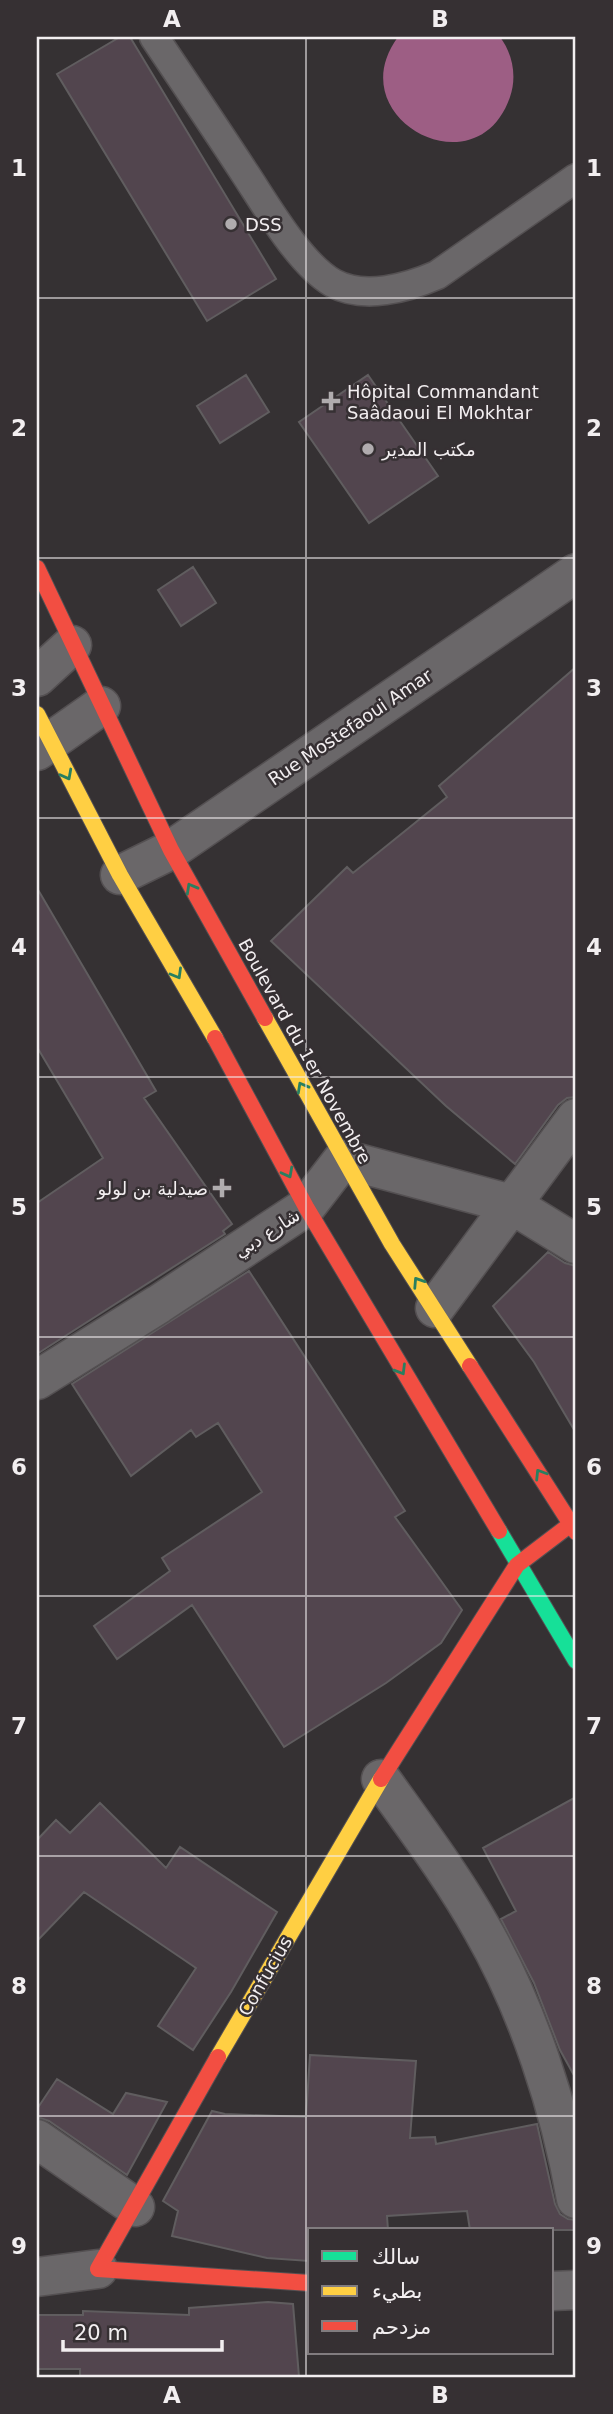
<svg xmlns="http://www.w3.org/2000/svg" width="613" height="2414" viewBox="0 0 613 2414" font-family="'DejaVu Sans','Noto Naskh Arabic',sans-serif">
  <style>
    .water { fill: #9d5e84 }
    .building { fill: #52454e; stroke: #605d5f; stroke-width: 2 }
    .lines { fill: none; stroke-linecap: round; stroke-linejoin: round }
    .lane-casing { stroke: #545052; stroke-width: 31 }
    .street-casing { stroke: #545052; stroke-width: 41 }
    .fast-casing { stroke: #545052; stroke-width: 18 }
    .slow-casing { stroke: #545052; stroke-width: 18 }
    .jam-casing { stroke: #545052; stroke-width: 18 }
    .lane { stroke: #6a6769; stroke-width: 28 }
    .street { stroke: #6a6769; stroke-width: 38 }
    .fast { stroke: #16e098; stroke-width: 16 }
    .slow { stroke: #ffcf43; stroke-width: 16 }
    .jam { stroke: #f24e42; stroke-width: 16 }
    .oneway { stroke: #287f60 }
    .grid { fill: none; stroke: #f2eef0; stroke-width: 2; stroke-opacity: 0.55 }
    .poi-dot { fill: #b0acae; stroke: #363033; stroke-width: 2.5 }
    .labels { text-anchor: middle; dominant-baseline: central; stroke-width: 5; stroke-linejoin: round; paint-order: stroke }
    .poi-label { font-size: 18px; fill: #f2eef0; stroke: #363033; text-anchor: start }
    .street-label { font-size: 18px; fill: #f2eef0; stroke: #363033 }
    .neatline { fill: none; stroke: #f2eef0; stroke-width: 2.5 }
    .grid-label { font-size: 23px; text-anchor: middle; font-weight: bold; fill: #f2eef0 }
  </style>
  <rect width="100%" height="100%" fill="#353133"/>
  <path class="water" d="M398 37H500C513 54 517 77 510 97 477 193 338 118 398 37Z"/>
  <path class="building" d="M120 37H130L276 279 207 321 57 74Z
    M246 375 269 412 220 443 197 406Z
    M368 375 438 476 369 523 299 422Z
    M193 567 216 603 181 626 158 590Z
    M576 667V1097L567 1098 558 1105 515 1164 446 1106 271 941 347 867 353 873 447 797 439 786Z
    M37 888 156 1091 144 1098 232 1224 223 1231 225 1234 37 1354V1203L103 1158 37 1047Z
    M548 1252 565 1263 576 1266V1433L534 1362 493 1306Z
    M249 1271 405 1511 395 1517 462 1610 441 1643 386 1683 284 1747 192 1605 117 1659 94 1626 170 1571 162 1558 262 1492 218 1423 196 1437 191 1430 131 1476 72 1384Z
    M576 1797V2079L560 2050 534 1983 501 1919 516 1911 483 1848Z
    M100 1803 166 1868 180 1847 277 1912 231 1992 193 2050 158 2026 196 1968 84 1892 37 1941V1840L56 1820 70 1833Z
    M310 2055 416 2061 410 2138 435 2137 436 2144 537 2124 555 2204 560 2214 568 2219 576 2220V2230H470L467 2211 387 2216 388 2230H310L309 2261 267 2258 172 2236 178 2211 163 2201 212 2111 225 2114 306 2117Z
    M57 2079 113 2114 126 2093 167 2102 127 2175 49 2121 37 2117V2109Z
    M268 2302 293 2304 299 2377H80V2369H37V2315H83V2311L189 2315V2308Z"/>
  <g class="lines">
    <g class="lane-casing">
      <path id="lane" d="M154 37C185 83 216 129 246 175 267 207 300 264 333 283 364 300 407 288 437 275L576 178"/>
    </g>
    <g class="street-casing">
      <path id="street" d="M37 677 72 645
        M37 751 101 706
        M120 875 171 850 576 573
        M435 1308 576 1118
        M37 1380 159 1304 306 1207 343 1159 511 1204 576 1244
        M381 1779C416 1828 453 1877 482 1929 528 2009 560 2108 576 2199
        M37 2139 135 2207
        M37 2277 98 2269
        M552 2291 576 2290"/>
    </g>
    <g class="fast-casing">
      <path id="fast" d="M499 1531 576 1661"/>
    </g>
    <g class="slow-casing">
      <path id="slow" d="M37 714 120 875 215 1038
        M265 1018 392 1244 470 1366
        M218 2057 381 1779"/>
    </g>
    <g class="jam-casing">
      <path id="jam" d="M37 568 171 850 265 1018
        M215 1038 306 1207 499 1531
        M470 1366 576 1532
        M381 1779 517 1565 571 1524
        M218 2057 98 2269 310 2283"/>
    </g>
    <use href="#lane" class="lane"/>
    <use href="#street" class="street"/>
    <use href="#fast" class="fast"/>
    <use href="#slow" class="slow"/>
    <use href="#jam" class="jam"/>
  </g>
  <defs><path id="oneway-chevron" d="M-2-3.5L2.5 0L-2 3.5" fill="none" stroke-width="1.6" stroke-linecap="round" stroke-linejoin="round" transform="scale(1.75)"/></defs>
  <g class="oneway">
    <use href="#oneway-chevron" transform="translate(67 775) rotate(62)"/>
    <use href="#oneway-chevron" transform="translate(191 888) rotate(-119)"/>
    <use href="#oneway-chevron" transform="translate(177 974) rotate(60)"/>
    <use href="#oneway-chevron" transform="translate(302 1087) rotate(-119)"/>
    <use href="#oneway-chevron" transform="translate(288 1173) rotate(62)"/>
    <use href="#oneway-chevron" transform="translate(418 1282) rotate(-123)"/>
    <use href="#oneway-chevron" transform="translate(401 1370) rotate(59)"/>
    <use href="#oneway-chevron" transform="translate(540 1474) rotate(-122)"/>
  </g>
  <path class="grid" d="M306 37V2377M37 298H576M37 558H576M37 818H576M37 1077H576M37 1337H576M37 1596H576M37 1856H576M37 2116H576"/>
  <g class="poi-dot">
    <circle cx="231" cy="224" r="7"/>
    <path d="M327.5 390.5h7v7h7v7h-7v7h-7v-7h-7v-7h7z"/>
    <circle cx="368" cy="449" r="7"/>
    <path d="M218.5 1177.5h7v7h7v7h-7v7h-7v-7h-7v-7h7z"/>
  </g>
  <g class="labels">
    <g class="poi-label">
      <text x="245" y="224">DSS</text>
      <text x="347" y="391">Hôpital Commandant<tspan x="347" dy="21">Saâdaoui El Mokhtar</tspan></text>
      <text x="382" y="449">مكتب المدير</text>
      <text x="208" y="1188" text-anchor="end">صيدلية بن لولو</text>
    </g>
    <g class="street-label">
      <text transform="translate(350 727) rotate(-34)">Rue Mostefaoui Amar</text>
      <text transform="translate(305 1051) rotate(61)">Boulevard du 1er Novembre</text>
      <text transform="translate(267 1233) rotate(-33)">شارع دبي</text>
      <text transform="translate(265 1976) rotate(-60)">Confucius</text>
    </g>
  </g>
  <rect width="613" height="2414" fill="none" stroke="#363033" stroke-width="77"/>
  <rect x="308" y="2228" width="245" height="126" fill="#363033" stroke="#817c7f" stroke-width="2"/>
  <rect x="322" y="2251" width="35" height="10" fill="#16e098" stroke="#817c7f" stroke-width="2"/>
  <text x="372" y="2264" font-size="21" fill="#f2eef0">سالك</text>
  <rect x="322" y="2286" width="35" height="10" fill="#ffcf43" stroke="#817c7f" stroke-width="2"/>
  <text x="372" y="2298" font-size="21" fill="#f2eef0">بطيء</text>
  <rect x="322" y="2321" width="35" height="10" fill="#f24e42" stroke="#817c7f" stroke-width="2"/>
  <text x="372" y="2334" font-size="21" fill="#f2eef0">مزدحم</text>
  <path d="M63 2340v10h159v-10" fill="none" stroke="#f2eef0" stroke-width="3.5"/>
  <text x="74" y="2340" font-size="21" fill="#f2eef0" stroke="#363033" stroke-width="5" paint-order="stroke">20 m</text>
  <rect x="38" y="38" width="536" height="2338" class="neatline"/>
  <g class="grid-label">
    <text x="172" y="27">A</text>
    <text x="440" y="27">B</text>
    <text x="19" y="176">1</text>
    <text x="594" y="176">1</text>
    <text x="19" y="436">2</text>
    <text x="594" y="436">2</text>
    <text x="19" y="696">3</text>
    <text x="594" y="696">3</text>
    <text x="19" y="955">4</text>
    <text x="594" y="955">4</text>
    <text x="19" y="1215">5</text>
    <text x="594" y="1215">5</text>
    <text x="19" y="1475">6</text>
    <text x="594" y="1475">6</text>
    <text x="19" y="1734">7</text>
    <text x="594" y="1734">7</text>
    <text x="19" y="1994">8</text>
    <text x="594" y="1994">8</text>
    <text x="19" y="2254">9</text>
    <text x="594" y="2254">9</text>
    <text x="172" y="2403">A</text>
    <text x="440" y="2403">B</text>
  </g>
</svg>
